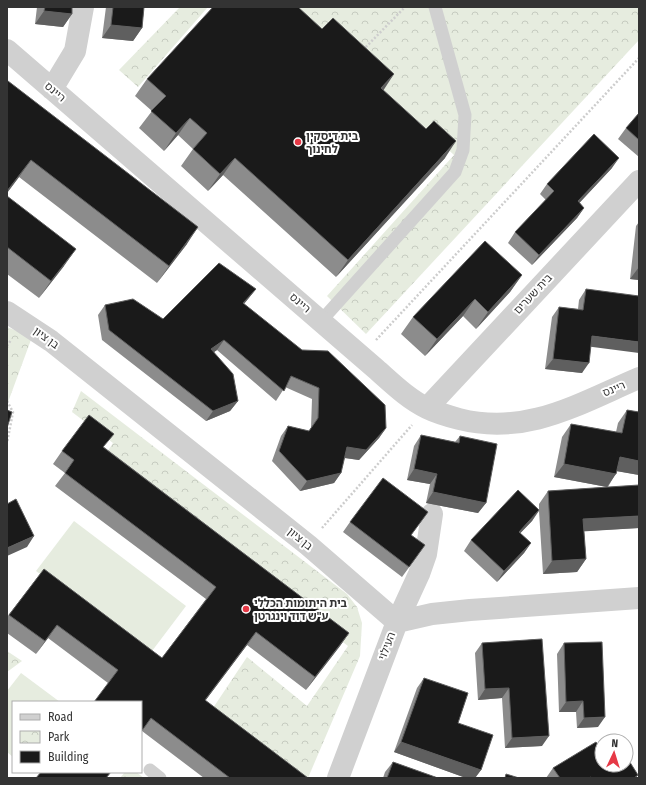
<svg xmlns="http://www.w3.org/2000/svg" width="646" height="785" viewBox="0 0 646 785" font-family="'Fira Sans Condensed','Noto Sans Hebrew',sans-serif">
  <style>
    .park { fill: url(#park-crowns) }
    .pitch { fill: #e6ecdf }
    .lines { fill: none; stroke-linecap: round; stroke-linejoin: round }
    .path { stroke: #cdcdcd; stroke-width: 2.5; stroke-dasharray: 2 2; stroke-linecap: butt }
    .lane { stroke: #d0d0d0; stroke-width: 13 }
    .street { stroke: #d0d0d0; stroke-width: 22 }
    .wall { fill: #8c8c8c }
    .shaded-wall { fill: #5f5f5f }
    .building { fill: #1a1a1a; stroke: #5f5f5f }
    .poi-dot { fill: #e63946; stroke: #fff; stroke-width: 1.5 }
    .labels { text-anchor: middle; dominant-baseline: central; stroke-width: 4; stroke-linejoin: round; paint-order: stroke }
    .street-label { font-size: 11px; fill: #333; stroke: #fff }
    .poi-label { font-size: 11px; font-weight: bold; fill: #333; stroke: #fff; text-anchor: start }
  </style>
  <defs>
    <pattern id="park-crowns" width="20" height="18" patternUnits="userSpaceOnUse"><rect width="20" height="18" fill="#e6ecdf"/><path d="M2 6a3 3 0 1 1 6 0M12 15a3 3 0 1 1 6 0" fill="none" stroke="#c6cbc0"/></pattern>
  </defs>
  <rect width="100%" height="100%" fill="#fff"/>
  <path class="park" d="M180 7H208L138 87 119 70Z
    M294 7H639V40L366 334 327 296 454 155Z
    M7 327 32 337 7 405Z
    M81 391 347 594 357 607 362 623 360 656 308 778H301L211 711 247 657 307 706 348 646 102 460 113 443 72 412Z
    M7 651 22 661 7 672Z
    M125 772H136L144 778H120Z"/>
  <path class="pitch" d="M74 521 186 606 149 655 36 571Z
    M21 673 60 702H13V757L7 752V691Z"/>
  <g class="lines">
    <path class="path" d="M363 50 405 7
      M376 340 639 58
      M7 346 11 340
      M7 401 13 412 7 443
      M322 528 412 425"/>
    <path class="lane" d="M321 321 455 172 463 150 465 115 435 7
      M150 770 160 778"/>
    <path class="street" d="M7 50 376 369C392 383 408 399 427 408 437 413 448 416 459 419 527 436 578 404 639 378
      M52 89 75 51 83 7
      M7 312 51 341 308 545 397 622
      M427 408 639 181
      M397 622 432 614 470 610 639 598
      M338 778 397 622 419 574 426 554 432 514"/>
  </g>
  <path class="wall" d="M37 7H72V14L63 27 35 24Z
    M106 7H144L142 28 133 41 102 38Z
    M147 79 383 90 445 158 336 277 223 175 208 191 181 166 193 149 178 135 164 151 139 128 152 111 135 96Z
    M7 83 187 244 157 283 19 177 7 193Z
    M639 113V157L618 139 626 128Z
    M612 168 579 203 584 208 577 218 532 265 508 243 515 232 546 200 540 194 547 184Z
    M7 196 64 266 39 298 7 274Z
    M639 222V280L630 279 636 226Z
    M522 275 510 292 476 329 463 316 425 356 401 334 413 317Z
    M256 289 244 304 386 428 379 438 359 460 344 458 341 473 334 483 300 491 272 461 281 436 288 426 309 431 311 428 312 399 285 387 276 401 217 350 214 352 238 401 230 411 206 421 102 340 98 315 105 305 163 319Z
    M586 289 591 347 582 373 545 369 552 317 559 307 578 309 579 300Z
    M627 410 639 412V475L617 471 608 487 639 528 584 531 586 559 577 572 543 574 539 511 532 521 520 533 531 543 524 553 497 582 464 551 471 540 539 510V504L548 491 607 487 554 477 562 437 571 424 616 432 618 423Z
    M421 435 455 442 460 436 486 503 478 513 426 503 430 484 407 480 414 446Z
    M104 447 349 633 340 646 306 690 247 645 205 701 308 778H204L142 731 108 683 48 638 36 654 7 633V617L44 569 162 658 206 599 55 486 65 473 53 464 62 451Z
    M428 512 411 535 418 555 402 577 343 532 350 522Z
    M542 639V746L505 748 502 698 478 700 475 653 482 643Z
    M564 643 598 727 577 728 576 712H559L557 654Z
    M424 678 458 723 481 770 475 778H466L394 752 417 688Z
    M599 746 638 775 636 778H546L553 768Z
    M393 762 438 778H383L385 772Z"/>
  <path class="shaded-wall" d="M44 11 72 14 63 27 35 24Z
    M111 25 142 28 133 41 102 38Z
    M394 74 383 91 381 88Z
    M190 118 178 135 164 151 176 133Z
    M456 141 445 158 336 277 348 260Z
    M235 158 223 175 208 191 220 174Z
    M619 158 612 168 571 212 578 201Z
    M31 160 19 177 7 193V191Z
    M584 208 577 218 532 265 539 255Z
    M198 227 187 244 157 283 169 266Z
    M76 249 64 266 39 298 51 281Z
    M639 267V280L630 279Z
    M522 275 510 292 476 329 488 312Z
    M256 289 248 299 236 313 243 303Z
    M475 299 463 316 425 356 437 339Z
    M592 336 639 342V353L585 346Z
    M224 340 217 350 204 359 211 349Z
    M553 359 589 363 582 373 545 369Z
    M238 401 230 411 206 421 213 411Z
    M386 428 379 438 359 460 339 457 347 447Z
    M620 457 639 461V475L610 470Z
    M564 464 616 474 607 487 554 477Z
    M414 469 437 474 430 484 407 480Z
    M341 473 334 483 300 491 307 481Z
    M433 492 486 503 478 513 426 503Z
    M539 510 532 521 512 542 519 532Z
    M639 516V528L574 532 583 519Z
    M34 536 27 547 7 556V548Z
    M531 543 524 553 497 582 504 571Z
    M586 559 577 572 543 574 552 561Z
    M57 625 48 638 36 654 45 641Z
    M256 632 247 645 196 713 205 700Z
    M349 633 340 646 306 690 315 677Z
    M509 688 502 698 478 700 485 689Z
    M583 701 576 712H559L566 702Z
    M605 717 598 727 577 728 584 718Z
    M549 736 542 746 505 748 512 738Z
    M401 742 481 770 475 778H466L394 752Z"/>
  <path class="building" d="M45 7H72V14L44 11Z
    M113 7H144L142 28 111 25Z
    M213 7H298L322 29 333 18 394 74 381 88 426 129 434 121 456 141 348 260 235 158 220 174 193 149 207 133 190 118 176 133 151 111 166 96 147 79Z
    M8 81 198 227 169 266 31 160 7 191V83Z
    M639 113V140L626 128Z
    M594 134 619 158 578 201 584 208 539 255 515 232 554 191 547 184Z
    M7 196 76 249 51 281 7 247Z
    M485 241 522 275 488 312 475 299 437 339 413 317Z
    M219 263 256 289 243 303 302 350 328 351 385 405 386 428 366 450 347 447 341 473 307 481 279 451 288 426 309 431 318 418 319 388 291 376 284 391 224 340 211 349 233 374 238 401 213 411 109 330 105 305 133 299 163 319Z
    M586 289 639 296V342L592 336 589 363 553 359 559 307 583 310Z
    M7 410 12 412 7 428Z
    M627 410 639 412V461L620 457 616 474 564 464 571 424 622 433Z
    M89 415 114 434 103 447 349 633 315 677 256 632 205 700 308 778H230L151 718 141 732V702H94L118 670 57 625 45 641 9 615 44 569 162 658 216 587 65 473 74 460 62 451Z
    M421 435 459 443 460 436 497 444 486 503 433 492 437 474 414 469Z
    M383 478 428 512 411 535 425 545 409 567 350 522Z
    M639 485V516L583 519 586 559 552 561 548 491Z
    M518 490 539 510 519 532 531 543 504 571 471 540Z
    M16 499 34 536 7 548V504Z
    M542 639 549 736 512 738 509 688 485 689 482 643Z
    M602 642 605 717 584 718 583 701 566 702 564 643Z
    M424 678 468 693 458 723 493 735 481 770 401 742Z
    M614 737 617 741H608Z
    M596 742 599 746 602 745V765H626V756L638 775 634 778H592L591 777 589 778H560L553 768Z
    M393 762 438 778H387Z
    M41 772H111L106 778H36Z
    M506 774 519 778H505Z"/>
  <g class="poi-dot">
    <circle cx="298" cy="142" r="4"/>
    <circle cx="246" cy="609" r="4"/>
  </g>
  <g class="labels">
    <g class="street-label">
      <text transform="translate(55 92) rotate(41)">ריינס</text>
      <text transform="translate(533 294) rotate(-47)">בית שערים</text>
      <text transform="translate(300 303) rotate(41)">ריינס</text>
      <text transform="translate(46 338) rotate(36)">בן ציון</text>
      <text transform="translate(614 389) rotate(-23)">ריינס</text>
      <text transform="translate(300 539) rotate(39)">בן ציון</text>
      <text transform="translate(387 646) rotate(-69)">העילוי</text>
    </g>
    <g class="poi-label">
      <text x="306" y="136">בית דיסקין<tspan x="306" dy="13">לחינוך</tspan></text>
      <text x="254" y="603">בית היתומות הכללי<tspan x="254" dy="13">ע"ש דוד וינגרטן</tspan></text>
    </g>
  </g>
  <rect width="646" height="785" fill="none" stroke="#333333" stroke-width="16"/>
  <rect x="12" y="701" width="130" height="72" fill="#ffffff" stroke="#adadad"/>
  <rect x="20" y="714" width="20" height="6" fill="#d0d0d0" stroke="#adadad"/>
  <text x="48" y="721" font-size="12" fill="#333333">Road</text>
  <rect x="20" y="731" width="20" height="12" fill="url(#park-crowns)" stroke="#adadad"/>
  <text x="48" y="741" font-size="12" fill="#333333">Park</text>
  <rect x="20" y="751" width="20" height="12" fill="#1a1a1a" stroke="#adadad"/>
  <text x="48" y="761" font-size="12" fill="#333333">Building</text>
  <g transform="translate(614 753) rotate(4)"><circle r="19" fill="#ffffff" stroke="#adadad"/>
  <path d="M0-3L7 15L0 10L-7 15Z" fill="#e63946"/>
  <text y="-6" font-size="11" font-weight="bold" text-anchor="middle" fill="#333333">N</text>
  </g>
</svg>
